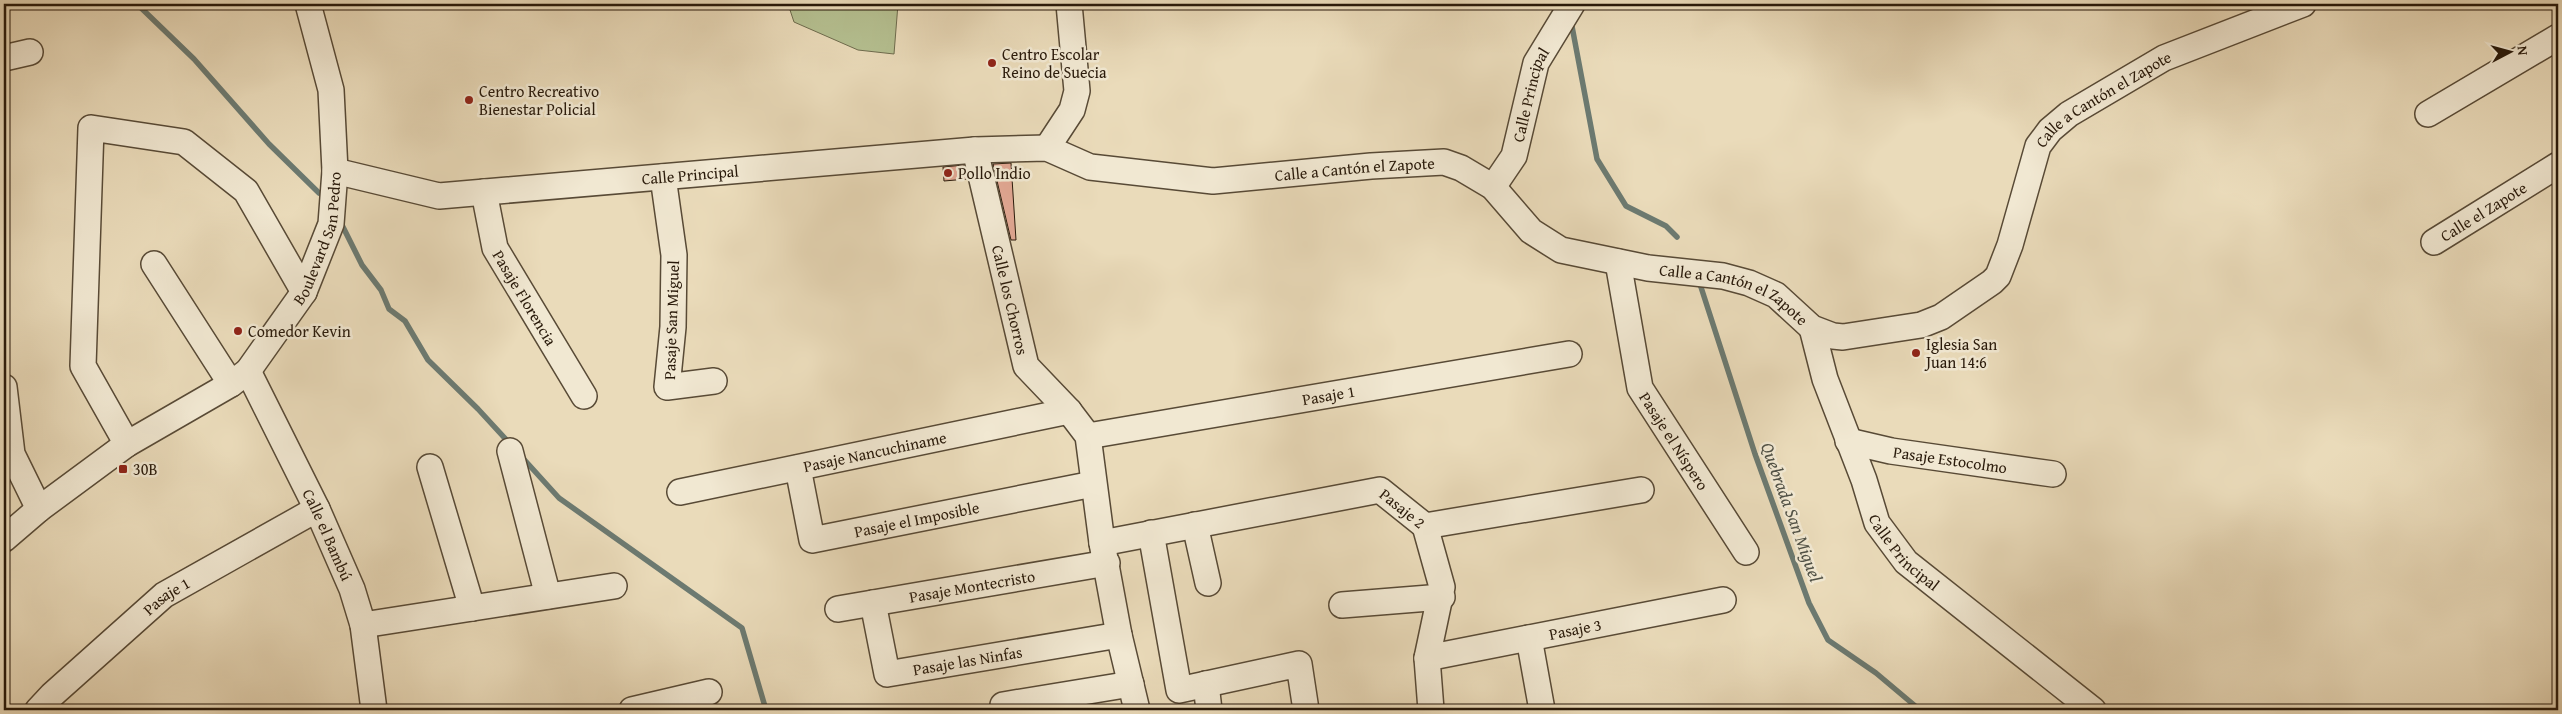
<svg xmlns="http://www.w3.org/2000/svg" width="2562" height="714" viewBox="0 0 2562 714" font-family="'Gentium Book Plus',serif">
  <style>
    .green { fill: #b5c091; stroke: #6e6c4e }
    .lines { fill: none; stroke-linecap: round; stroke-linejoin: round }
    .stream { stroke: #6c7a71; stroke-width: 5.5 }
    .building { fill: #e2a894; stroke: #28190a }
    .minor-casing { stroke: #584a36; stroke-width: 28 }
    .minor { stroke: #f1e8d2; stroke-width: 25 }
    .poi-dot { fill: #8f2418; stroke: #f1e8d2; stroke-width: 2 }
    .labels { text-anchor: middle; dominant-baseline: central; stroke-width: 5; stroke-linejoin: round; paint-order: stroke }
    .poi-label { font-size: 16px; fill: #28190a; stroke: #f1e8d2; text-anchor: start }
    .street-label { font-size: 16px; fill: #28190a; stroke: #f1e8d2 }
    .water-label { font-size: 18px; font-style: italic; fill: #505146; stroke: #f1e8d2 }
  </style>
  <rect width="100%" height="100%" fill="#eadbba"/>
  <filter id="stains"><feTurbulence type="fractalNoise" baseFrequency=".004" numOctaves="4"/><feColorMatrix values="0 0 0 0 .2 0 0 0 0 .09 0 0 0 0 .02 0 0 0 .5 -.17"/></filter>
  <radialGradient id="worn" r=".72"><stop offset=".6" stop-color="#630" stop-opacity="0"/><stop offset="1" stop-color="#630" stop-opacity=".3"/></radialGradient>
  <path class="green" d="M788 4H898L894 54 858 50 794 22Z"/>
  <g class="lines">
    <path class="stream" d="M137 4 194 59 269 144 319 193
      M1571 21 1597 159 1626 206 1666 226 1677 237
      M342 225 362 265 381 290 389 309 405 321 428 360 478 409 511 445
      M1699 281 1755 454 1809 603 1828 640 1876 673 1920 710
      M520 455 559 498 742 628 766 710"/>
  </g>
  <path class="building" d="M1011 163 1016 240H1011L993 164Z
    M964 165 967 179 944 181 943 167Z"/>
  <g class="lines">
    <g class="minor-casing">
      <g id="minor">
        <path d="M4 58 30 52"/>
        <path d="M2428 114 2558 37"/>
        <path d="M1047 148 1072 110 1077 91 1069 4"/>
        <path id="s1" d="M975 150 1026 366 1069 411 1088 436 1102 543 1119 635 1137 710"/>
        <path id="s2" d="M335 171 439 196 975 150 1047 148 1090 167 1213 181 1371 166 1444 162 1461 168 1493 187 1531 231 1561 250 1648 268 1723 276 1749 283 1776 295 1812 328 1833 336 1843 337 1921 325 1941 317 1992 282 1998 276 2010 245 2038 146 2050 130 2069 114 2164 58 2303 4"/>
        <path d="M663 177 674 255 673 327 667 387 714 381"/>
        <path id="s3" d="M1493 187 1514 156 1536 63 1572 4"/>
        <path id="s4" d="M484 192 495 248 584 396"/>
        <path id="s5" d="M2434 242 2558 165"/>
        <path id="s6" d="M1618 262 1640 388 1746 552"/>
        <path d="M154 264 231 384"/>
        <path id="s7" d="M1812 328 1825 379 1864 480 1877 523 1906 562 2093 710"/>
        <path id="s8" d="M248 371 317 509 352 589 363 625 374 710"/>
        <path d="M4 387 12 454 39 509"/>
        <path id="s9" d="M1088 436 1569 354"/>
        <path id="s10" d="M1848 441 1891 451 2053 474"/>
        <path d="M127 444 83 366 91 128 184 142 246 191 304 292"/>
        <path d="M510 451 548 596"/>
        <path d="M430 467 472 608"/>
        <path id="s11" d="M798 468 812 540 1093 484"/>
        <path id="s12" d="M680 492 1069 411"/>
        <path d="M1195 525 1208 583"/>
        <path d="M1425 526 1442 587 1427 658 1431 710"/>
        <path d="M1151 533 1179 690 1299 664 1306 710"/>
        <path id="s13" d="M4 539 39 509 127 444 231 384 248 371 304 292 331 224 335 171 331 90 308 4"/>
        <path id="s14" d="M1102 543 1380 490 1425 526 1641 490"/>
        <path id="s15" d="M873 603 887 674 1119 635"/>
        <path d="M1342 605 1442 597"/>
        <path id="s16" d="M838 609 1107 563"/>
        <path d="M363 625 614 586"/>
        <path d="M1529 638 1542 710"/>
        <path id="s17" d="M1427 658 1723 600"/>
        <path d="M1206 684 1209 710"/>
        <path id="s18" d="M38 710 52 695 164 595 317 509"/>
        <path d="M632 710 709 692"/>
        <path d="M1005 710 1003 705 1131 684"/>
      </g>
    </g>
    <use href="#minor" class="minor"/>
  </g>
  <g class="poi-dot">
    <circle cx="992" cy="63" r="5"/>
    <circle cx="469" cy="100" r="5"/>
    <circle cx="948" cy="173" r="5"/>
    <circle cx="238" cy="331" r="5"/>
    <circle cx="1916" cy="353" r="5"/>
    <rect x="118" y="464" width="10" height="10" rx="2.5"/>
  </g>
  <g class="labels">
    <g class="poi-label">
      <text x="1002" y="54">Centro Escolar<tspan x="1002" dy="18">Reino de Suecia</tspan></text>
      <text x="479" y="91">Centro Recreativo<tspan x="479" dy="18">Bienestar Policial</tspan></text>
      <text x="958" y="173">Pollo Indio</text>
      <text x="248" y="331">Comedor Kevin</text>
      <text x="1926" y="344">Iglesia San<tspan x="1926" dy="18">Juan 14:6</tspan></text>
      <text x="133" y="469">30B</text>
    </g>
    <g class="street-label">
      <text stroke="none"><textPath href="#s3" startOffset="101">Calle Principal</textPath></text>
      <text stroke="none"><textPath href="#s2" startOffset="1959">Calle a Cantón el Zapote</textPath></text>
      <text stroke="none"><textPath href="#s2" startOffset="1030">Calle a Cantón el Zapote</textPath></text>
      <text stroke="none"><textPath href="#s2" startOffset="359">Calle Principal</textPath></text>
      <text stroke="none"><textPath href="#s5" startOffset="58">Calle el Zapote</textPath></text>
      <text stroke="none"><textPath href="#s13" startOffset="450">Boulevard San Pedro</textPath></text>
      <text stroke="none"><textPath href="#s4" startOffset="115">Pasaje Florencia</textPath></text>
      <text stroke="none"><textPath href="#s2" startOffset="1449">Calle a Cantón el Zapote</textPath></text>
      <text stroke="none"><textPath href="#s1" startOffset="154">Calle los Chorros</textPath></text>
      <text transform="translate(671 320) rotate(-88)">Pasaje San Miguel</text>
      <text stroke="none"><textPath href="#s9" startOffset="244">Pasaje 1</textPath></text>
      <text stroke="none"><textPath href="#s6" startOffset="191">Pasaje el Níspero</textPath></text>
      <text stroke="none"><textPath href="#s12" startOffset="199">Pasaje Nancuchiname</textPath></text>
      <text stroke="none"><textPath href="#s10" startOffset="104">Pasaje Estocolmo</textPath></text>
      <text stroke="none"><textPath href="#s14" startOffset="312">Pasaje 2</textPath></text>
      <text stroke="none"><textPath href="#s11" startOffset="180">Pasaje el Imposible</textPath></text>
      <text stroke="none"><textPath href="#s8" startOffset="182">Calle el Bambú</textPath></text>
      <text stroke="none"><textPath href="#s7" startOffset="246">Calle Principal</textPath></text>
      <text stroke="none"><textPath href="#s16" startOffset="136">Pasaje Montecristo</textPath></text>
      <text stroke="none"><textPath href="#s18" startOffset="172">Pasaje 1</textPath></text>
      <text stroke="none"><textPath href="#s17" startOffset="151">Pasaje 3</textPath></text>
      <text stroke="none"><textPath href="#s15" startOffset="154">Pasaje las Ninfas</textPath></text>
    </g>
    <g class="water-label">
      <text transform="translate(1792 512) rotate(70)">Quebrada San Miguel</text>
    </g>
  </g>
  <rect width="2562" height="714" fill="none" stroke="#eadbba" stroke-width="20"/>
  <rect x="5" y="5" width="2552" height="704" fill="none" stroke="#28190a" stroke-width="2.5"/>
  <rect x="10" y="10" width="2542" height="694" fill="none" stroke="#28190a"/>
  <g transform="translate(2510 52) rotate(84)" stroke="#f1e8d2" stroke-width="4" paint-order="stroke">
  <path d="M0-4L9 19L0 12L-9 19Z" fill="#28190a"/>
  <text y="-8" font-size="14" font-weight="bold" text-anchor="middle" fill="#28190a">N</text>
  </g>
  <rect width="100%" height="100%" filter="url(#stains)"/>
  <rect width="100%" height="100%" fill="url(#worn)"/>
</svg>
